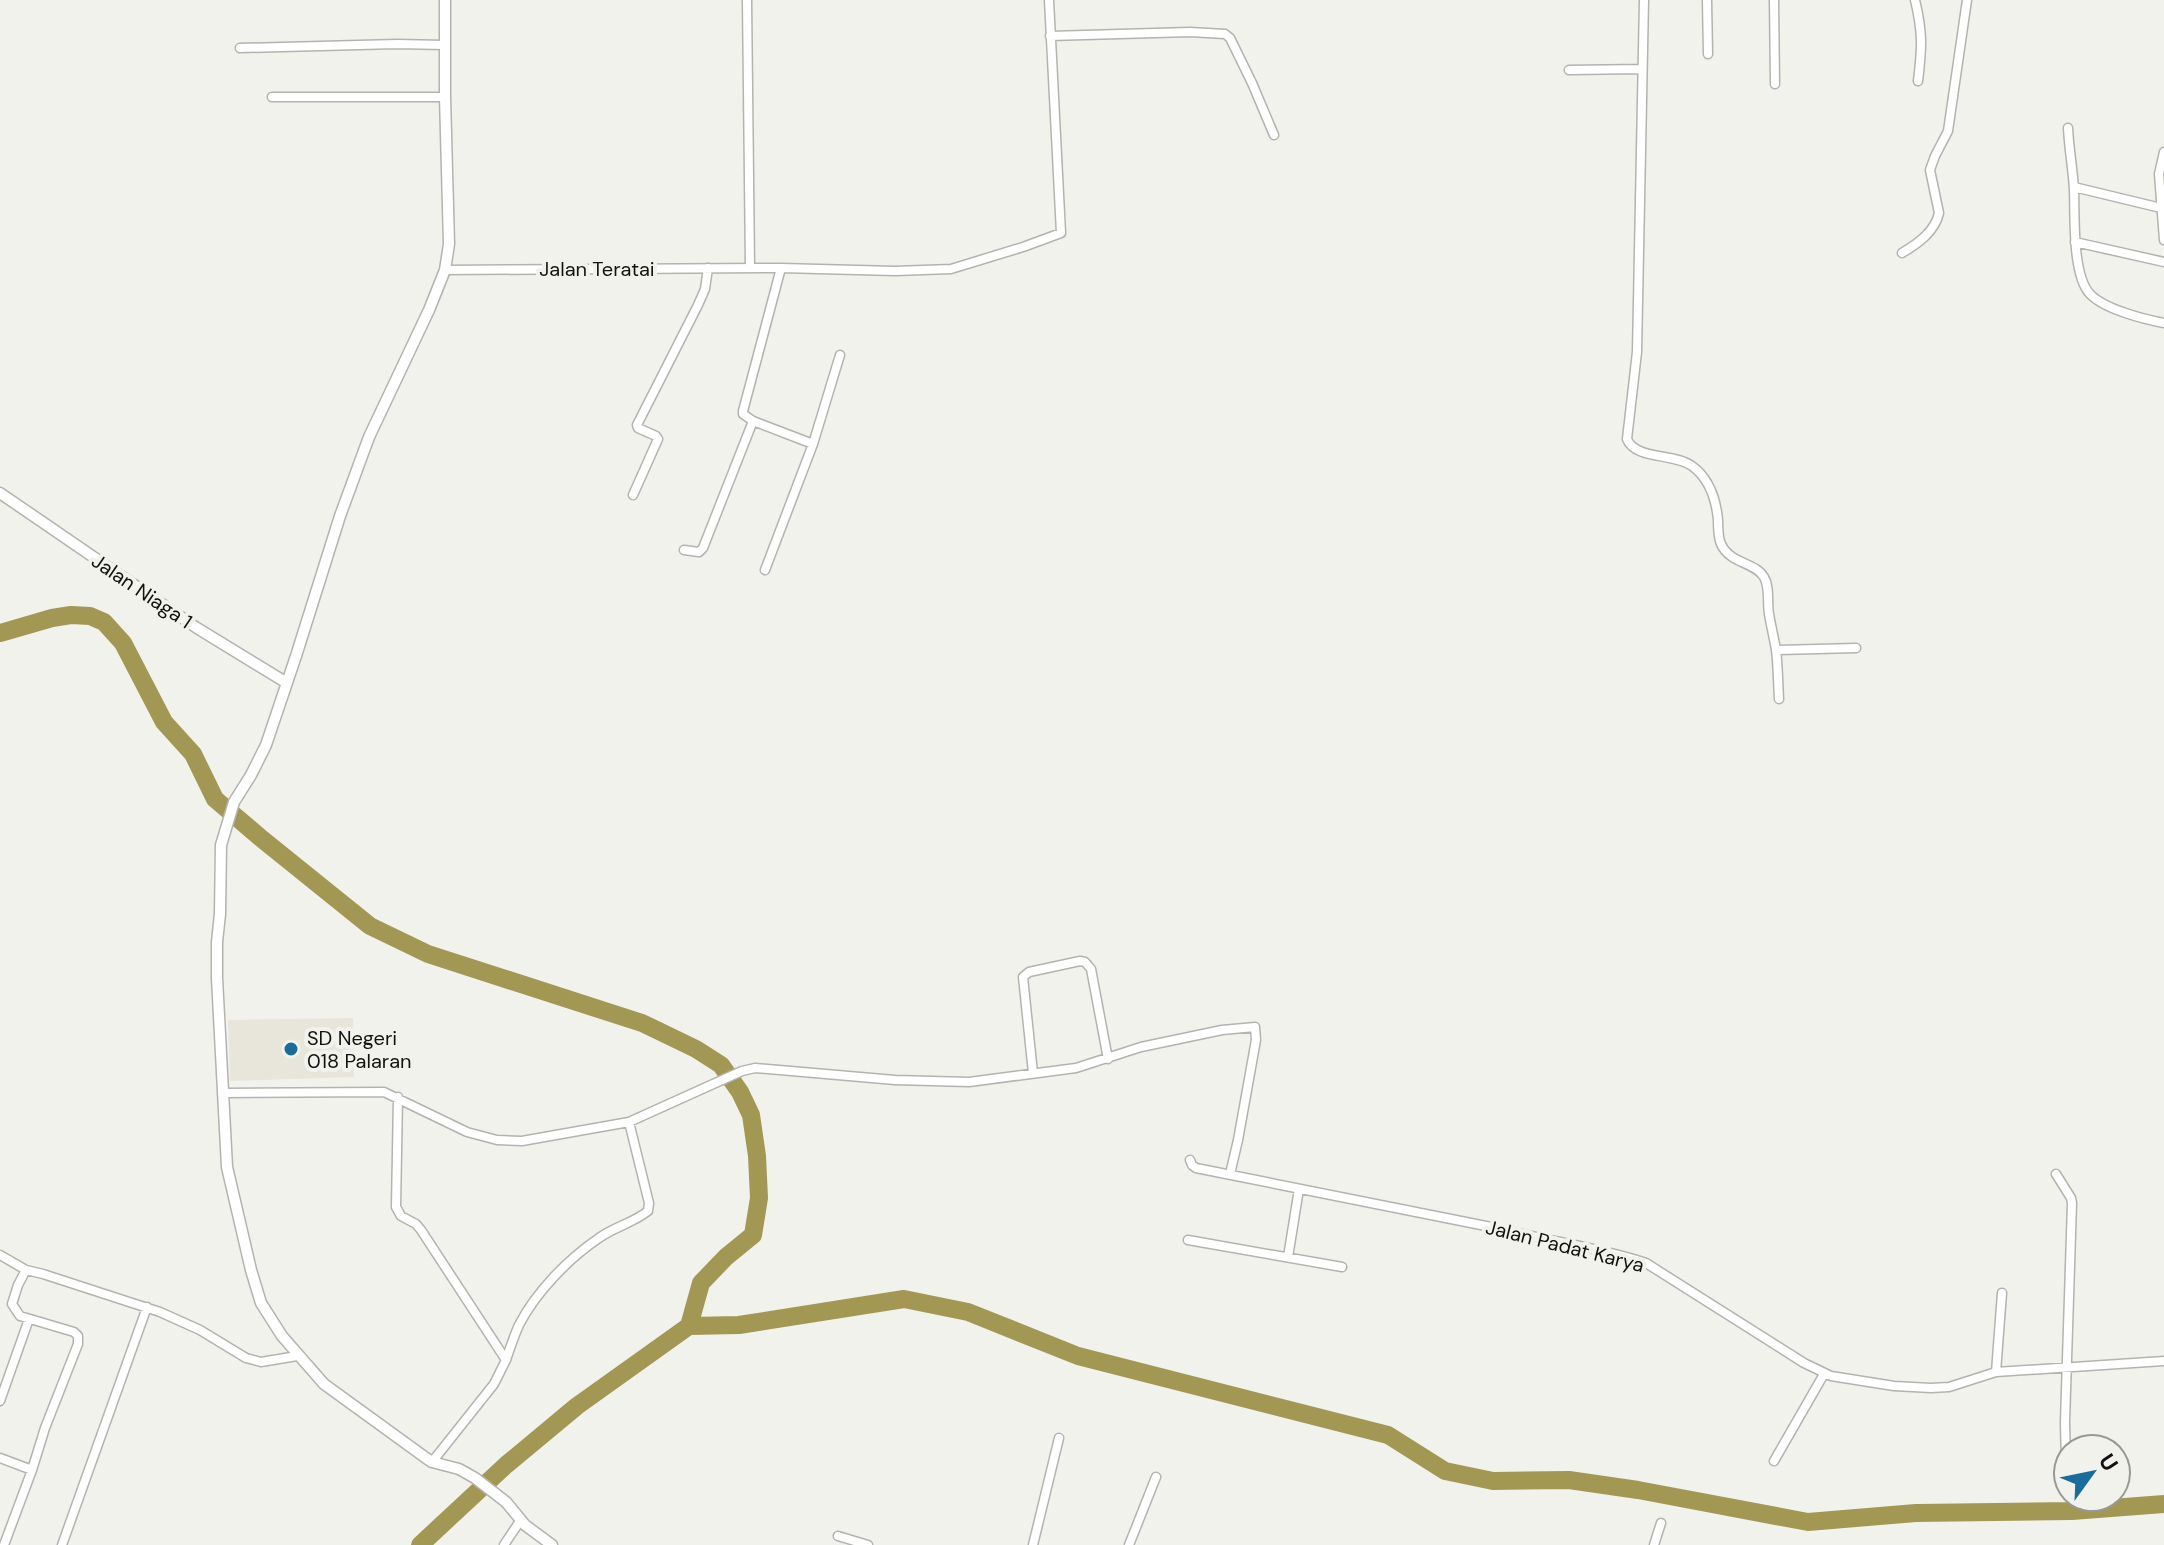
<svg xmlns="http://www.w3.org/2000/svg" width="2164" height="1545" viewBox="0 0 2164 1545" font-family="'DM Sans',sans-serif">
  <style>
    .built { fill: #e8e6da }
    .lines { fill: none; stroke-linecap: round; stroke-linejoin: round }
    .river { stroke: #a29854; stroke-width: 18 }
    .minor-casing { stroke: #b4b3af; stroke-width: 11 }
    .tertiary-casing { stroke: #b4b3af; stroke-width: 13 }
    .minor { stroke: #fff; stroke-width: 8 }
    .tertiary { stroke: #fff; stroke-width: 10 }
    .poi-dot { fill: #186d9d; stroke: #f2f2ed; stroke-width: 3 }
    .labels { text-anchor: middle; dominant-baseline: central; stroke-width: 8; stroke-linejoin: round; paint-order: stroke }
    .street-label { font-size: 20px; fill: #121211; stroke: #f2f2ed }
    .poi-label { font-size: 20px; fill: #121211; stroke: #f2f2ed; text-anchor: start }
  </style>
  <rect width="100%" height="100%" fill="#f2f2ed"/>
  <path class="built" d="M353 1018 354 1077 230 1081 228 1020Z"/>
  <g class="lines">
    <path class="river" d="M0 633 52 618 71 615 90 616 104 622 123 643 164 722 193 754 215 799 262 839 370 926 428 954 642 1023 696 1049 721 1065 740 1092 751 1115 757 1156 759 1198 753 1235 726 1257 701 1283 689 1326
      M420 1545 506 1465 577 1406 689 1326 739 1325 904 1299 968 1312 1078 1356 1388 1435 1445 1471 1493 1481 1569 1480 1638 1490 1808 1522 1916 1513 2072 1511 2164 1504"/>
    <g class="minor-casing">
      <path id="minor" d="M747 0 750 268
        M1644 0 1637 352 1627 439C1635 460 1675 453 1692 466 1710 479 1716 499 1718 520 1718 528 1718 537 1721 544 1730 564 1755 562 1764 577 1770 587 1767 603 1769 614 1771 626 1774 638 1776 650 1778 666 1778 683 1779 699
        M1707 0 1708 54
        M1774 0 1775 84
        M1915 0C1923 33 1922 48 1918 81
        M1050 36 1190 32 1225 34 1230 38 1252 83 1274 135
        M240 48 397 44 445 45
        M1569 70 1642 69
        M272 97H445
        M2068 128C2069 149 2073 170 2074 190 2075 216 2072 275 2090 294 2104 309 2143 319 2164 323
        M2164 152 2159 174 2164 240
        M2074 187 2161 208
        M2075 242 2164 262
        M1902 253C1917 244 1935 232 1939 213L1930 170 1935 156 1948 131 1967 0
        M781 268 743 411V414L753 421 813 444 840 355
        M445 270 781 268 895 271 951 269 1023 247 1061 233 1049 0
        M633 495 658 439 656 436 638 428 637 425 698 305 705 289 708 268
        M684 550 699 552 703 548 753 421
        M765 570 813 444
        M1776 650 1856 648
        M1033 1073 1023 977 1029 972 1080 961 1085 962 1091 969 1108 1059
        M223 1093 384 1092 467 1132 497 1140 522 1141 629 1122 742 1071 755 1068 895 1080 969 1082 1076 1068 1141 1047 1222 1030 1255 1027 1256 1040 1238 1140 1230 1174
        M398 1097 396 1207 401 1216 416 1224 421 1230 506 1360 494 1384 432 1462
        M1190 1160 1192 1165 1196 1168 1506 1230C1553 1242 1601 1248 1646 1263L1804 1363 1831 1376 1894 1386 1931 1388 1949 1387 1996 1372 2164 1361
        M2056 1174 2071 1198 2072 1203 2065 1422 2066 1464
        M1188 1240 1342 1267
        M0 1255 26 1270
        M1288 1257 1299 1189
        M506 1360C510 1348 514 1336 519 1325 536 1292 568 1259 599 1238 614 1227 633 1223 648 1211L649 1203 629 1122
        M1996 1372 2002 1293
        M0 1401 29 1319
        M0 1458 32 1470 45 1428 78 1344V1336L74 1332 20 1316 12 1304 18 1285 26 1270 43 1274 160 1312 200 1330 246 1358 261 1362 297 1356
        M1774 1461 1824 1374
        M838 1536 868 1545
        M4 1545 32 1470
        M62 1545 147 1307
        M504 1545 520 1521
        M1033 1545 1059 1438
        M1129 1545 1156 1477
        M1654 1545 1661 1523"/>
    </g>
    <g class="tertiary-casing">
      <path id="tertiary" d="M445 0V97L449 244 445 270 429 310 369 437 340 516 296 656 266 745 251 775 234 802 221 845 220 914 217 942V978L227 1167 251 1270 261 1303 282 1336 324 1384 426 1458 432 1462 459 1469 475 1478 506 1502 525 1525 552 1545
        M0 493 197 628 287 683"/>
    </g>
    <use href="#minor" class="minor"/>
    <use href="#tertiary" class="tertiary"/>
  </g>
  <circle class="poi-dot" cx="291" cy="1049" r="8"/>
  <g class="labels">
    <g class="street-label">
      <text x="597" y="269">Jalan Teratai</text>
      <text transform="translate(142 591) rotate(34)">Jalan Niaga 1</text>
      <text transform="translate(1565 1246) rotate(14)">Jalan Padat Karya</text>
    </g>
    <g class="poi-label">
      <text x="307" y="1038">SD Negeri<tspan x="307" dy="23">018 Palaran</tspan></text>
    </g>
  </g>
  <g transform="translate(2092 1473) rotate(57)"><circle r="38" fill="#f2f2ed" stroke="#989895" stroke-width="2"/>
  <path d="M0-6L14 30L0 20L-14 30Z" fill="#186d9d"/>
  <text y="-12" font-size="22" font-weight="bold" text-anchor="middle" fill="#121211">U</text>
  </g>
</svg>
